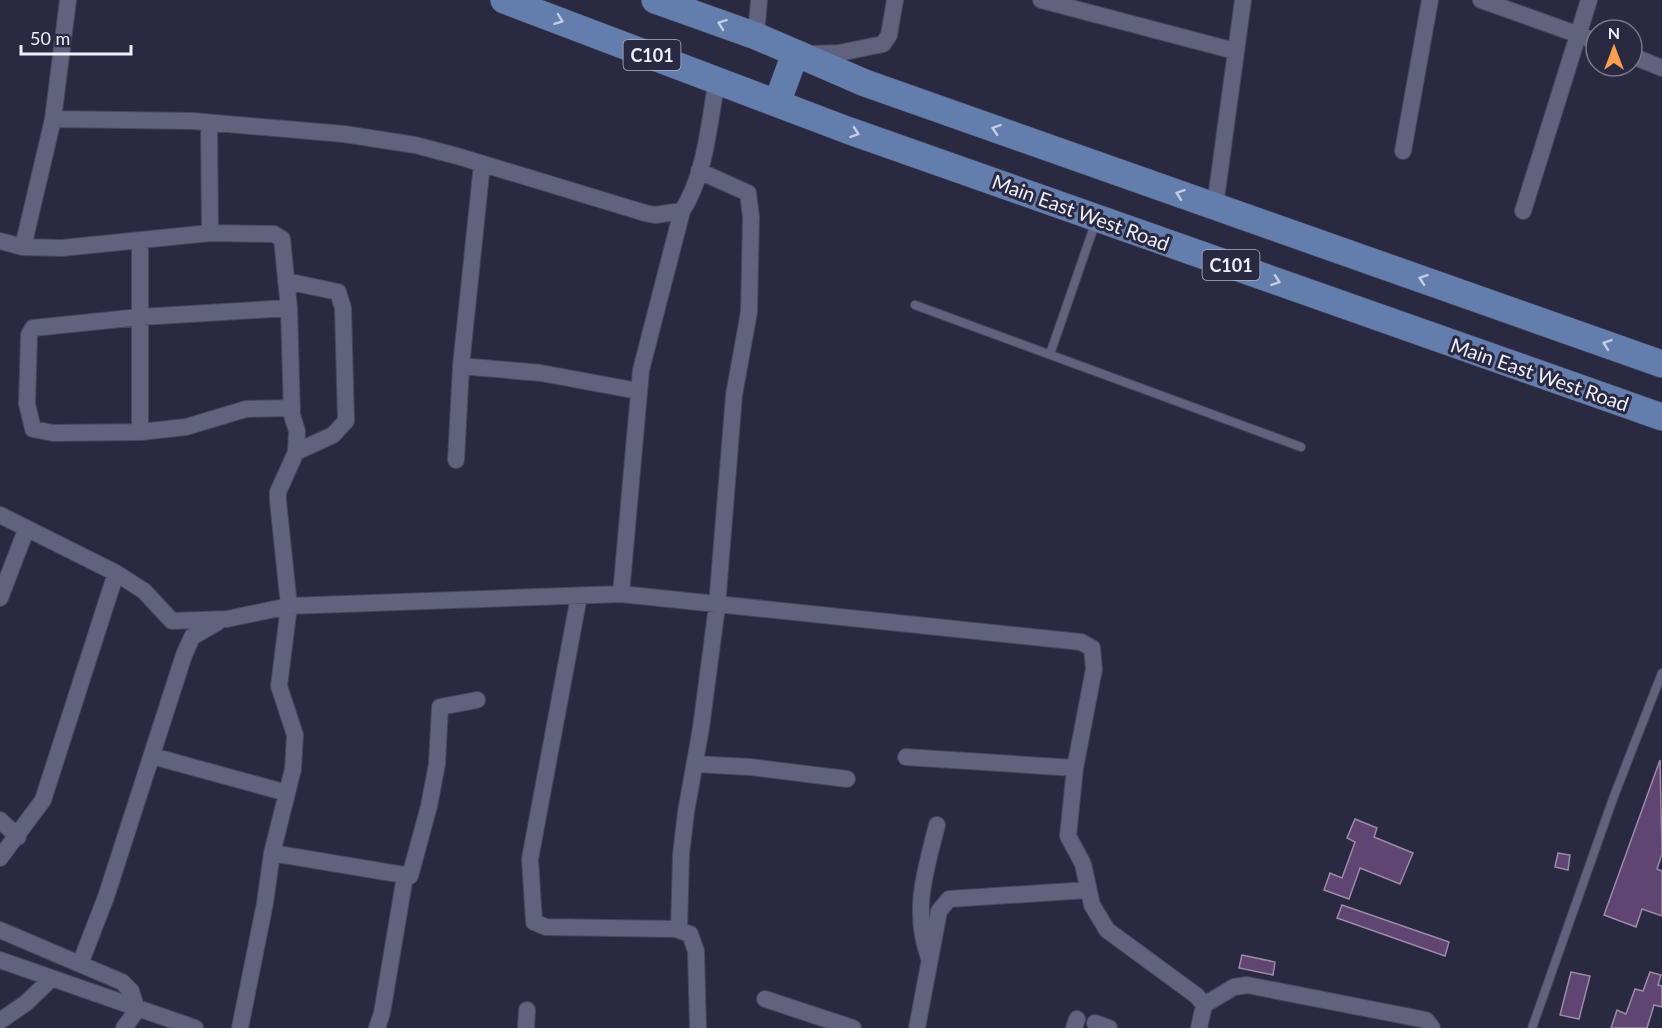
<svg xmlns="http://www.w3.org/2000/svg" width="1662" height="1028" viewBox="0 0 1662 1028" font-family="Lato,sans-serif">
  <style>
    .building { fill: #604572; stroke: #9b8ba7; stroke-width: 1.5 }
    .lines { fill: none; stroke-linecap: round; stroke-linejoin: round }
    .lane-casing { stroke: #47465b; stroke-width: 10 }
    .street-casing { stroke: #47465b; stroke-width: 18 }
    .primary-casing { stroke: #47465b; stroke-width: 28 }
    .lane { stroke: #61627e; stroke-width: 8 }
    .street { stroke: #61627e; stroke-width: 16 }
    .primary { stroke: #637dac; stroke-width: 27 }
    .oneway { stroke: #c4cde4 }
    .labels { text-anchor: middle; dominant-baseline: central; stroke-width: 6; stroke-linejoin: round; paint-order: stroke }
    .shield { fill: #292942; stroke: #b3b4c4; stroke-width: 1.5 }
    .shield-label { font-size: 18px; font-weight: bold; fill: #eeeffc }
    .street-label { font-size: 20px; fill: #eeeffc; stroke: #292942 }
  </style>
  <rect width="100%" height="100%" fill="#292942"/>
  <path class="building" d="M1660 760 1662 854 1657 869 1662 871V916L1642 909 1636 927 1604 915Z
    M1355 819 1377 828 1374 837 1413 853 1400 884 1360 868 1349 899 1324 890 1330 873 1342 878 1355 842 1347 838Z
    M1558 853 1570 855 1568 870 1555 867Z
    M1342 905 1449 942 1445 956 1337 918Z
    M1242 955 1275 962 1273 975 1239 968Z
    M1571 972 1590 976 1579 1019 1560 1015Z
    M1650 972 1661 975 1658 985 1662 986V1007L1654 1005 1647 1028H1611L1617 1010 1626 1014 1635 989 1643 991Z"/>
  <g class="lines">
    <g class="lane-casing">
      <path id="lane" d="M915 305 1301 447
        M1050 354 1096 221
        M1532 1028 1614 796 1662 673"/>
    </g>
    <g class="street-casing">
      <path id="street" d="M68 0 53 119 193 121 344 134 415 145 457 156 645 213 655 215 682 211
        M1041 0 1235 51
        M1481 0 1596 41
        M756 36 759 0
        M808 54 839 53 883 44 889 35 895 0
        M1632 56 1662 68
        M209 123 210 233
        M1403 151 1430 0
        M1215 206 1243 0
        M1523 211 1589 0
        M140 240V432
        M0 241 23 247 62 248 210 233 274 234 282 239 289 308 292 415 297 431 296 452 278 492V501L289 606 279 686 295 735 293 769 272 853 265 903 240 1028
        M23 247 53 119
        M286 281 338 292 343 308 346 421 333 435 296 452
        M289 308 140 317 33 328 29 335 27 404 33 429 53 433 140 432 186 427 246 409 292 408
        M461 366 541 373 638 391
        M456 460 461 366 482 164
        M0 515 116 573 144 591 172 621 227 619 289 606 621 594 1081 642 1092 648 1094 669 1075 768 1068 836 1083 864 1092 905 1107 930 1197 996 1204 1005 1199 1028
        M621 594 641 370 682 211C706 174 709 122 717 80
        M579 596 530 859 534 922 546 927 675 929 690 934 696 951 698 1028
        M0 598 26 530
        M152 756 287 793
        M906 757 1075 768
        M695 764 750 767 847 779
        M0 820 18 837
        M272 853 410 876 429 806 437 764 440 707 477 700
        M0 858 43 800 116 573
        M0 930 122 982 131 991 137 1010 124 1028
        M679 930 681 855 686 812 701 728 717 606 734 395 749 312 751 217 748 193 699 171
        M929 958C912 911 925 872 937 825
        M0 960 195 1028
        M80 964 106 897 184 655 192 637 218 622
        M765 999 853 1028
        M1204 1005 1234 987 1247 985 1426 1020 1432 1028
        M0 1021 26 1003 51 979
        M1095 1023 1109 1028
        M377 1028 382 1013 405 876
        M526 1028 527 1010
        M917 1028 939 911 949 899 1088 890
        M1074 1028 1077 1019"/>
    </g>
    <g class="primary-casing">
      <path id="primary" d="M504 0 847 130 1662 417
        M655 0 756 36 865 83 1662 364
        M777 103 795 54"/>
    </g>
    <use href="#lane" class="lane"/>
    <use href="#street" class="street"/>
    <use href="#primary" class="primary"/>
  </g>
  <defs><path id="oneway-chevron" d="M-2-3.5L2.5 0L-2 3.5" fill="none" stroke-width="1.6" stroke-linecap="round" stroke-linejoin="round" transform="scale(1.5)"/></defs>
  <g class="oneway">
    <use href="#oneway-chevron" transform="translate(559 20) rotate(20)"/>
    <use href="#oneway-chevron" transform="translate(722 24) rotate(-160)"/>
    <use href="#oneway-chevron" transform="translate(996 129) rotate(-161)"/>
    <use href="#oneway-chevron" transform="translate(855 133) rotate(19)"/>
    <use href="#oneway-chevron" transform="translate(1180 194) rotate(-161)"/>
    <use href="#oneway-chevron" transform="translate(1423 279) rotate(-161)"/>
    <use href="#oneway-chevron" transform="translate(1276 281) rotate(19)"/>
    <use href="#oneway-chevron" transform="translate(1607 344) rotate(-161)"/>
  </g>
  <g class="labels">
    <g class="shield">
      <rect x="623.5" y="40" width="57" height="30" rx="4.5"/>
      <rect x="1202.5" y="250" width="57" height="30" rx="4.5"/>
    </g>
    <g class="shield-label">
      <text x="652" y="55">C101</text>
      <text x="1231" y="265">C101</text>
    </g>
    <g class="street-label">
      <text transform="translate(1081 212) rotate(20)">Main East West Road</text>
      <text transform="translate(1540 374) rotate(19)">Main East West Road</text>
    </g>
  </g>
  <g transform="translate(1614 48)"><circle r="28" fill="#292942" stroke="#78788c" stroke-width="1.5"/>
  <path d="M0-4.5L10 22L0 15L-10 22Z" fill="#fa9f4f"/>
  <text y="-9" font-size="16" font-weight="bold" text-anchor="middle" fill="#eeeffc">N</text>
  </g>
  <path d="M21 45v9h110v-9" fill="none" stroke="#eeeffc" stroke-width="3"/>
  <text x="30" y="45" font-size="18" fill="#eeeffc" stroke="#292942" stroke-width="4.5" paint-order="stroke">50 m</text>
</svg>
